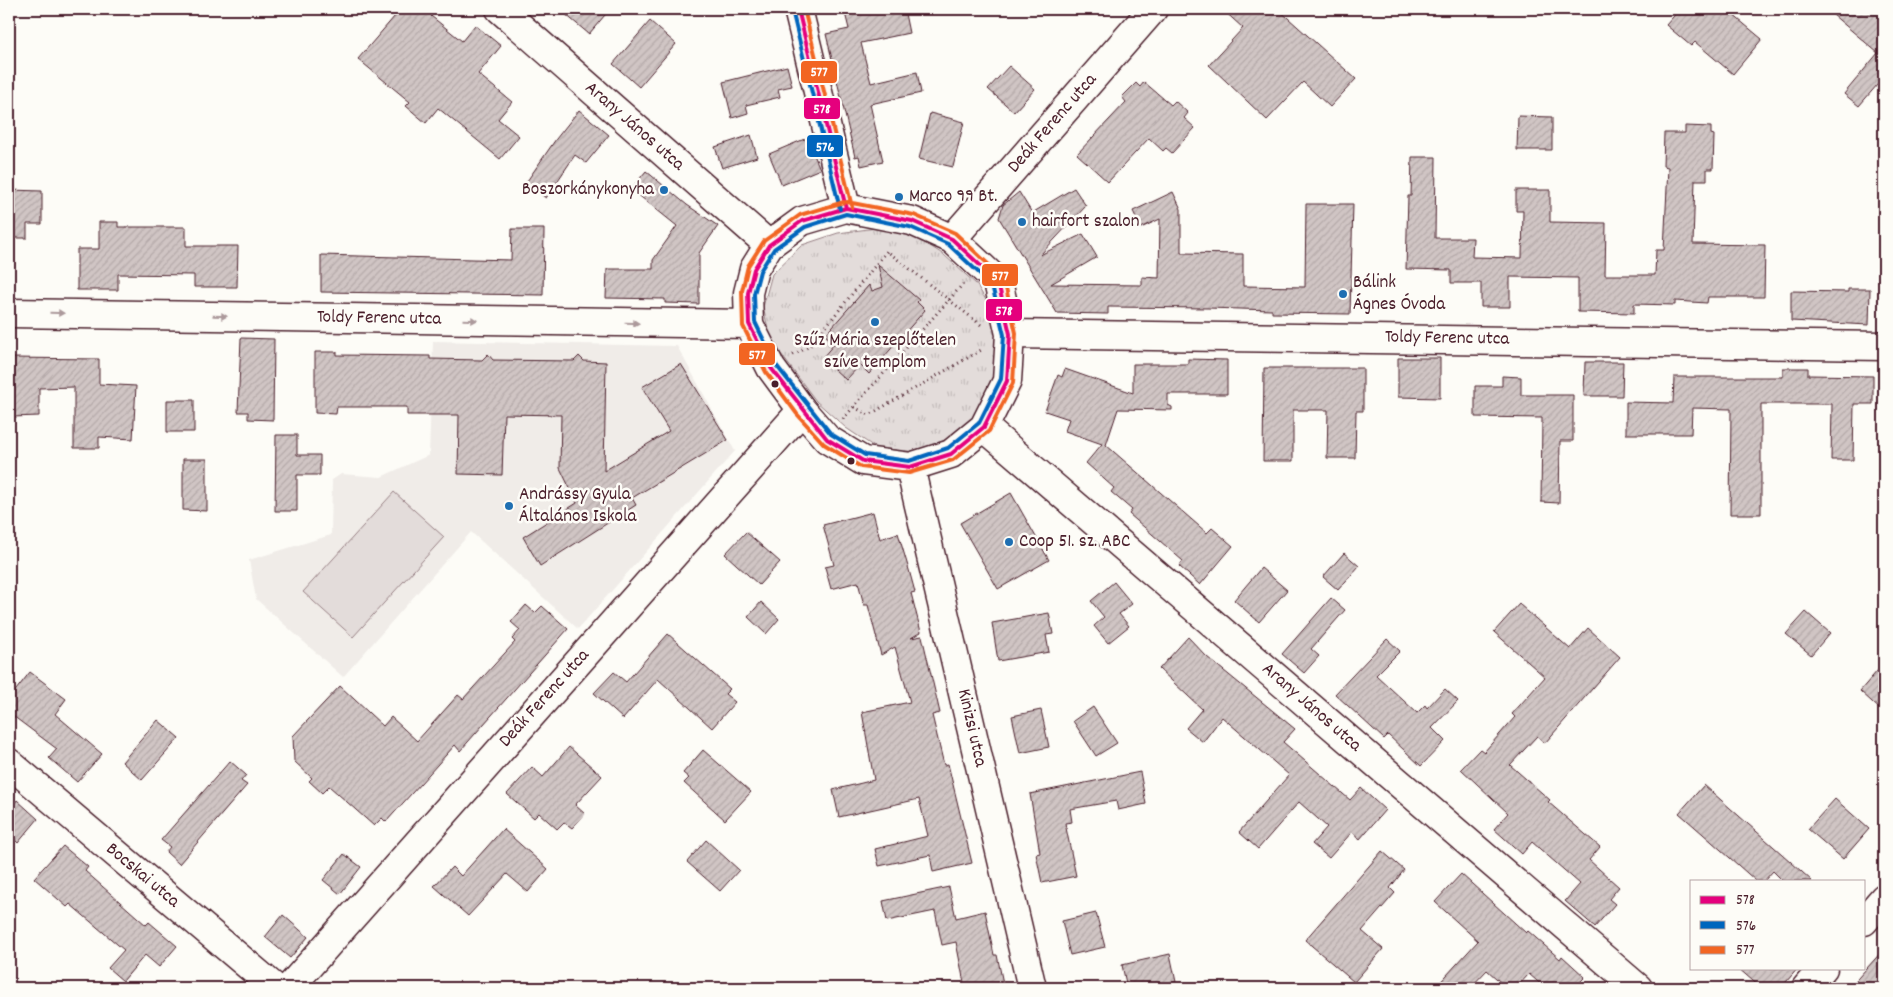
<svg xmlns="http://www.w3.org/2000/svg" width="1893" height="997" viewBox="0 0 1893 997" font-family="Dekko,sans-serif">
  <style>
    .built { fill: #f0ece8 }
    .green { fill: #e3dcda; stroke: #967e82 }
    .park { fill: url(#park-tufts); stroke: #967e82 }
    .building { fill: url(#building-hatch); stroke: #4a1f2b }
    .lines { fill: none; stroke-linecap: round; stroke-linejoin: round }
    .minor-casing { stroke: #4a1f2b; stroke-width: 31 }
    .path { stroke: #4a1f2b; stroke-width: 3; stroke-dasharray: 1 4; stroke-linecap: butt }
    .minor { stroke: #fdfcf7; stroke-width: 28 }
    .bus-1-casing { stroke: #fdfcf7; stroke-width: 8 }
    .bus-2-casing { stroke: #fdfcf7; stroke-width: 8 }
    .bus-3-casing { stroke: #fdfcf7; stroke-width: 8 }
    .bus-1 { stroke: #e5007d; stroke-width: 4 }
    .bus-2 { stroke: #0065bd; stroke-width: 4 }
    .bus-3 { stroke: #f26522; stroke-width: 4 }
    .oneway { fill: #ac999b }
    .poi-dot { fill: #1f6fb2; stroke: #fdfcf7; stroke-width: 2 }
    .bus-dot { fill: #4a1f2b; stroke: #fdfcf7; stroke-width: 2 }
    .labels { text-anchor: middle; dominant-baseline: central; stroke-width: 5; stroke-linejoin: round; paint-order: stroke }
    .street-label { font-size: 19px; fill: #4a1f2b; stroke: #fdfcf7 }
    .poi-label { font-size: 19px; fill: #4a1f2b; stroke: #fdfcf7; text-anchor: start }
    .line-badge { stroke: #fdfcf7; stroke-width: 2 }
    .badge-label { font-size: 14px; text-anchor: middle; font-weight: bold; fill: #fff }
  </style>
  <defs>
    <pattern id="park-tufts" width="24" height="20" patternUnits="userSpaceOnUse" patternTransform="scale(1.25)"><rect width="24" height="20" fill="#e3dcda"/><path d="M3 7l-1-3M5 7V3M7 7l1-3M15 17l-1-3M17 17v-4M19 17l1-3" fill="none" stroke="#c4bcbb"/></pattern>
    <pattern id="building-hatch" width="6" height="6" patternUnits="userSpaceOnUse" patternTransform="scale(1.25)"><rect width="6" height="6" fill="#d0c5c4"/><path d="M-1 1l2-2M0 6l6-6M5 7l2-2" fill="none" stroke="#b4a9a9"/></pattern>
  </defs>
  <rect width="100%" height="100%" fill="#fdfcf7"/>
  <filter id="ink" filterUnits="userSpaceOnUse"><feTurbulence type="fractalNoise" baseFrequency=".02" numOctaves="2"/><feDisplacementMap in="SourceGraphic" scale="10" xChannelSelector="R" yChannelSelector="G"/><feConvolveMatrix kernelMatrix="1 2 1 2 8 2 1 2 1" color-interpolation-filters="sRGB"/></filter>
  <g filter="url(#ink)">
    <path class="built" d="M433 341 677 346 735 451 578 629 471 532 343 677 256 599 249 560 331 535 332 480 341 474 381 477 429 455Z"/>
    <path class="green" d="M394 492 444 537 353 637 303 592Z"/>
    <path class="park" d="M876 228 913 235 944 255 976 284 993 311 1002 345 997 374 983 409 954 436 917 452 876 448 846 428 816 401 771 341 763 307 772 274 802 245 838 233Z"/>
    <path class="building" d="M401 9H438L431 16 462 41 475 25 501 46 478 74 512 102 498 119 519 136 500 159 438 108 426 123 406 106 410 102 358 59Z
      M559 9H610L589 34Z
      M844 9H904L909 33 861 43 871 83 917 72 921 93 870 104 883 161 861 166 859 156 855 157 826 34 849 29Z
      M1222 9H1278L1356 79 1330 107 1303 82 1267 120 1209 65 1243 28Z
      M1680 9H1726L1762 39 1733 74 1695 42 1691 46 1666 25Z
      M1826 9H1884V77L1859 106 1844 94 1878 53Z
      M650 21 676 44 639 87 613 64Z
      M787 66 792 86 778 89 780 97 746 105 748 113 732 118 723 82Z
      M1009 66 1035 89 1014 112 988 89Z
      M1144 82 1171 105 1175 101 1188 113 1184 118 1195 128 1172 153 1166 148 1163 151 1149 138 1108 182 1077 154 1126 102 1122 97 1136 83 1140 87Z
      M579 110 609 135 586 163 575 155 546 198 525 184 556 139Z
      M930 113 964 122 953 167 919 159Z
      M1518 116 1552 117V150H1517Z
      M1685 126 1711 127V134L1714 135 1713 169H1707V180H1695L1693 244 1765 245 1764 297H1708L1707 303 1675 301V305L1634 304V313L1578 312V278L1510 277V307H1481V283H1451V270L1406 269 1408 196H1411L1412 157H1436L1435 238H1473L1472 257 1522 258 1523 211H1516V190H1550V222L1606 223 1605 275H1655L1656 250H1664L1668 167 1663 166 1664 133H1685Z
      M751 135 757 157 722 168 715 147Z
      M807 138 820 169 782 185 769 154Z
      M646 171 687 205 718 226 699 253V304L665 303V299L606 298 607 269H653V260L677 226 631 189Z
      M1074 188 1086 206 1040 255 1083 234 1097 257 1051 284 1142 285V277L1159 278 1160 219 1141 228 1133 211 1173 192 1181 209V253L1243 254V286L1305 287 1306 204H1353L1350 314 1272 313V310L1208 308 1108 307V314L1057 313 999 218 1003 205 1019 192 1032 213Z
      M9 190 42 191V224H27V238H9Z
      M99 222H118V227H186V246H238L237 287H194V275L118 274V290H77V249H99Z
      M512 229H544L543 295 321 292V255L511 260Z
      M878 265 919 300 917 302 925 310 869 374 860 365 846 380 822 358 835 343 825 335 869 285 872 291 883 287Z
      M1848 289H1870L1869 325 1791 321V291L1848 292Z
      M241 338 274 339 273 420 248 419V412H238Z
      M315 352H337V355L430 356V359L482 360 488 354 493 360 574 361 579 356 584 361 606 362 604 471 669 431 642 387 681 364 728 440 632 498 636 505 540 566 523 537 577 503 560 468 561 415 504 414 502 475 458 474 459 415H407V407H337L336 414 315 413Z
      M12 358 99 359V384L136 386 133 439 99 437V448H74V387L39 388V416L12 417Z
      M1398 358H1440V398L1398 397Z
      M1188 359 1227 360V394H1168V405L1172 407V410L1118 409 1106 445 1207 533 1212 528 1233 546 1200 585 1179 566 1183 561 1129 514 1132 510 1111 492 1114 488 1086 463 1102 444 1065 431 1069 419 1045 411 1058 375 1062 377 1065 369 1133 393V364H1188Z
      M1585 362H1623L1622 396H1584Z
      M1264 368H1363V411H1356L1355 458H1327L1328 410H1293V461H1263Z
      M1783 368H1808V375L1873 376V404H1854L1853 460H1831L1832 404H1761V514H1730L1731 409 1692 408 1691 434H1626V402L1673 403 1674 377H1783Z
      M1502 376 1521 377V395H1573V441H1560L1559 503 1541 502 1542 418 1475 417V386H1502Z
      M167 400H194V432H167Z
      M276 435H297V455H320V475H297V511H275Z
      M183 459H207V511L183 510Z
      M1011 493 1049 560 998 589 960 523Z
      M873 512 880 539 898 533 909 570 915 592 911 593 921 632 911 638 922 636 940 713 932 715 944 765 948 764 972 863 933 872 930 855 879 866 875 849 928 836 919 799 839 817 833 790 874 780 862 712 910 702 895 647 881 655 868 605H864L858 582 831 589 825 567 834 565 823 525Z
      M746 532 780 562 759 585 725 554Z
      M1344 553 1359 566 1338 590 1323 577Z
      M1261 568 1287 590 1259 622 1234 600Z
      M1114 582 1132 604 1119 614 1129 626 1108 643 1094 626 1104 617 1091 601Z
      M1331 598 1345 610 1311 649 1319 656 1304 673 1282 654Z
      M761 602 779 619 766 634 748 617Z
      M1519 604 1570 649 1588 628 1620 657 1545 743 1537 736 1510 765 1550 800 1548 802 1600 847 1589 860 1619 887 1609 899 1615 904 1595 927 1565 901 1580 884 1532 842 1522 854 1494 829 1508 813 1461 769 1480 749 1484 752 1515 717 1512 714 1545 677 1494 632Z
      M526 605 535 613 542 606 568 629 460 751 455 745 386 822 382 818 374 826 329 786 322 793 309 781 312 778 294 761 293 736 340 686 383 726 391 717 417 741 458 695 463 699 515 642 512 639 520 630 511 622Z
      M1806 612 1830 633 1811 655 1786 634Z
      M1049 613 1053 634 1046 635 1049 652 998 661 992 623Z
      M668 634 730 689 725 694 735 702 712 728 658 679 623 719 594 693 614 672 626 682Z
      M1188 637 1207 657 1295 729 1283 742 1350 800 1361 788 1385 810 1360 839 1352 832 1329 858 1312 844 1327 827 1299 802 1258 849 1239 832 1289 775 1222 717 1203 742 1186 728 1202 709 1159 669Z
      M1387 639 1400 651 1376 675 1417 713 1425 705 1427 708 1445 689 1458 701 1432 728 1445 741 1421 766 1388 735 1384 739 1335 694Z
      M1884 663V713L1860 691Z
      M30 672 66 699 55 714 102 754 77 782 49 758 57 749 9 713V699Z
      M1093 707 1117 743 1096 756 1073 721Z
      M1041 710 1049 747 1020 753 1012 716Z
      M158 720 179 738 142 780 122 762Z
      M569 747 602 776 575 805 585 814 572 828 564 822 557 829 539 813 534 818 507 794 532 767 543 777Z
      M703 750 751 792 725 820 684 783 689 778 683 773Z
      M230 761 246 775 241 781 247 785 179 864 166 852 170 847 161 840Z
      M1140 772 1146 804 1118 810 1116 801 1070 809 1072 822 1065 823 1076 876 1042 883 1036 854 1040 853 1030 794Z
      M1704 785 1791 862 1812 881H1783L1773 871 1764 881H1756L1703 834 1679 813Z
      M1835 799 1869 829 1843 859 1808 829Z
      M17 800 38 819 18 843 9 834V810Z
      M503 829 548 869 528 892 507 874 468 916 434 886 452 867 461 876Z
      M706 840 739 870 720 891 687 862Z
      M63 846 88 867 85 871 146 925 149 922 177 946 159 967 145 955 123 981 108 968 124 950 70 904 67 907 34 878Z
      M1382 851 1404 870 1390 888 1395 893 1362 931 1383 949 1354 982 1305 940Z
      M344 854 361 867 340 894 323 880Z
      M1461 874 1526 933 1528 931 1560 959 1562 956 1585 977 1574 988H1545L1529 974 1516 988H1507L1487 970 1470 988H1435L1478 941 1435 902Z
      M949 887 956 918 985 911 994 955H997L1004 988H965L956 942 942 945 935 911 887 921 883 901Z
      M1096 913 1105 947 1070 955 1062 921Z
      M283 915 308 937 290 958 265 937Z
      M1884 949V988H1849Z
      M1170 954 1176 982 1149 988H1127L1122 965Z
      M1738 968H1798L1781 988H1761Z"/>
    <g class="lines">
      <g class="minor-casing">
        <path id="minor" d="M500 9 769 245
          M798 9 846 208
          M846 208 912 221 952 239 998 282 1010 334 1007 381 984 427 951 454 910 467 863 461 827 439 802 410 771 368 749 324 748 293 754 269 769 245 802 221Z
          M952 239 1153 9
          M9 313 749 324
          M1010 334 1884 346
          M984 427 1638 988
          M910 467 1032 988
          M9 763 275 988
          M1864 921 1884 898
          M289 988 802 410
          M1806 988 1823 968"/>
      </g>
      <path class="path" d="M793 355 810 346 887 251 981 325
        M854 407 869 415 983 349
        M843 419 963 284"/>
      <use href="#minor" class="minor"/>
      <g class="bus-1-casing">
        <path id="bus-1" d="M798 9 846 208
          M846 208 912 221 952 239 998 282 1010 334 1007 381 984 427 951 454 910 467 863 461 827 439 771 368 749 324 748 293 754 269 769 245 802 221Z"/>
      </g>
      <g class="bus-2-casing">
        <path id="bus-2" d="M792 10 840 209
          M846 214 910 227 948 244 992 285 1004 335 1001 379 979 423 948 448 909 461 865 455 831 434 776 365 755 322 754 294 760 271 774 249 805 227Z"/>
      </g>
      <g class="bus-3-casing">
        <path id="bus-3" d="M804 9 852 207
          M844 202 800 215 764 241 748 266 742 291 743 326 766 372 797 414 824 444 861 467 909 473 953 460 989 431 1013 383 1016 333 1004 279 955 233 914 215 847 202"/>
      </g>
      <use href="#bus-1" class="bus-1"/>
      <use href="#bus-2" class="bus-2"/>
      <use href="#bus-3" class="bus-3"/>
    </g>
    <defs><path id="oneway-solid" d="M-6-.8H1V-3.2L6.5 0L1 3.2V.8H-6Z" transform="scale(1.25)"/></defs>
    <g class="oneway">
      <use href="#oneway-solid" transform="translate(57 313) rotate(1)"/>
      <use href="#oneway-solid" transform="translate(220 316) rotate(1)"/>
      <use href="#oneway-solid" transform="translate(470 320) rotate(1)"/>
      <use href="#oneway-solid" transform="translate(632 323) rotate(1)"/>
    </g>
  </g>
  <g class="poi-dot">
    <circle cx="664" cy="190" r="5"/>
    <circle cx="899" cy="197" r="5"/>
    <circle cx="1022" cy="222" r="5"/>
    <circle cx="1343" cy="294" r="5"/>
    <circle cx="875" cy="322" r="5"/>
    <circle cx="509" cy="506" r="5"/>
    <circle cx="1009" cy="542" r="5"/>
  </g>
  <g class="bus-dot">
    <circle cx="775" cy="384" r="4.5"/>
    <circle cx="851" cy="461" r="4.5"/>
  </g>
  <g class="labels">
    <g class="street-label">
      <text transform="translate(1053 124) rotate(-49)">Deák Ferenc utca</text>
      <text transform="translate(634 127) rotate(41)">Arany János utca</text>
      <text transform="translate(379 319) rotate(1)">Toldy Ferenc utca</text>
      <text transform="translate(1447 339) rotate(1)">Toldy Ferenc utca</text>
      <text transform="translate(545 699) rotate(-48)">Deák Ferenc utca</text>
      <text transform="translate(1311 708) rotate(41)">Arany János utca</text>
      <text transform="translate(971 728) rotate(77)">Kinizsi utca</text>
      <text transform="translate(142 876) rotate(40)">Bocskai utca</text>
    </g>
    <g class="poi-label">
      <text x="654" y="190" text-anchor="end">Boszorkánykonyha</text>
      <text x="909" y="197">Marco 99 Bt.</text>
      <text x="1032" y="222">hairfort szalon</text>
      <text x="1353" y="283">Bálink<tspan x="1353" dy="22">Ágnes Óvoda</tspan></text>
      <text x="875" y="341" text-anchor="middle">Szűz Mária szeplőtelen<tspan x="875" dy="22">szíve templom</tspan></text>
      <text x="519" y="495">Andrássy Gyula<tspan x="519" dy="22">Általános Iskola</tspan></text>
      <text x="1019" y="542">Coop 51. sz. ABC</text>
    </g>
  </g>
  <g class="line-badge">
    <rect x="800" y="60" width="38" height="24" rx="5" fill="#f26522"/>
    <rect x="803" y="97" width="38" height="23" rx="5" fill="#e5007d"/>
    <rect x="806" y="134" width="38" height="24" rx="5" fill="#0065bd"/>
    <rect x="981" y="263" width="38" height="24" rx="5" fill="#f26522"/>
    <rect x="985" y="298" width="38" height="24" rx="5" fill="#e5007d"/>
    <rect x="738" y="342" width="38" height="24" rx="5" fill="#f26522"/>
  </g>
  <g class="badge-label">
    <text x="819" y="76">577</text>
    <text x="822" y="113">578</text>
    <text x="825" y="151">576</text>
    <text x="1000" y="280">577</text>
    <text x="1004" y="315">578</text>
    <text x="757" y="359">577</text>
  </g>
  <rect width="1893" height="997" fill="none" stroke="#fdfcf7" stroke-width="30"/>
  <rect x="15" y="15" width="1863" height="967" fill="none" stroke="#4a1f2b" stroke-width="2" filter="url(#ink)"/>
  <rect x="1690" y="880" width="175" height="90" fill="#fdfcf7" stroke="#b5a4a5"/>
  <rect x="1700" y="896" width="25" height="8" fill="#e5007d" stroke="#b5a4a5"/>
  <text x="1736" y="904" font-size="15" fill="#4a1f2b">578</text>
  <rect x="1700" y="921" width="25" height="8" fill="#0065bd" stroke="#b5a4a5"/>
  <text x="1736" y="930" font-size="15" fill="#4a1f2b">576</text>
  <rect x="1700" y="946" width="25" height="8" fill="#f26522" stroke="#b5a4a5"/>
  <text x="1736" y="954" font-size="15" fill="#4a1f2b">577</text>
</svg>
